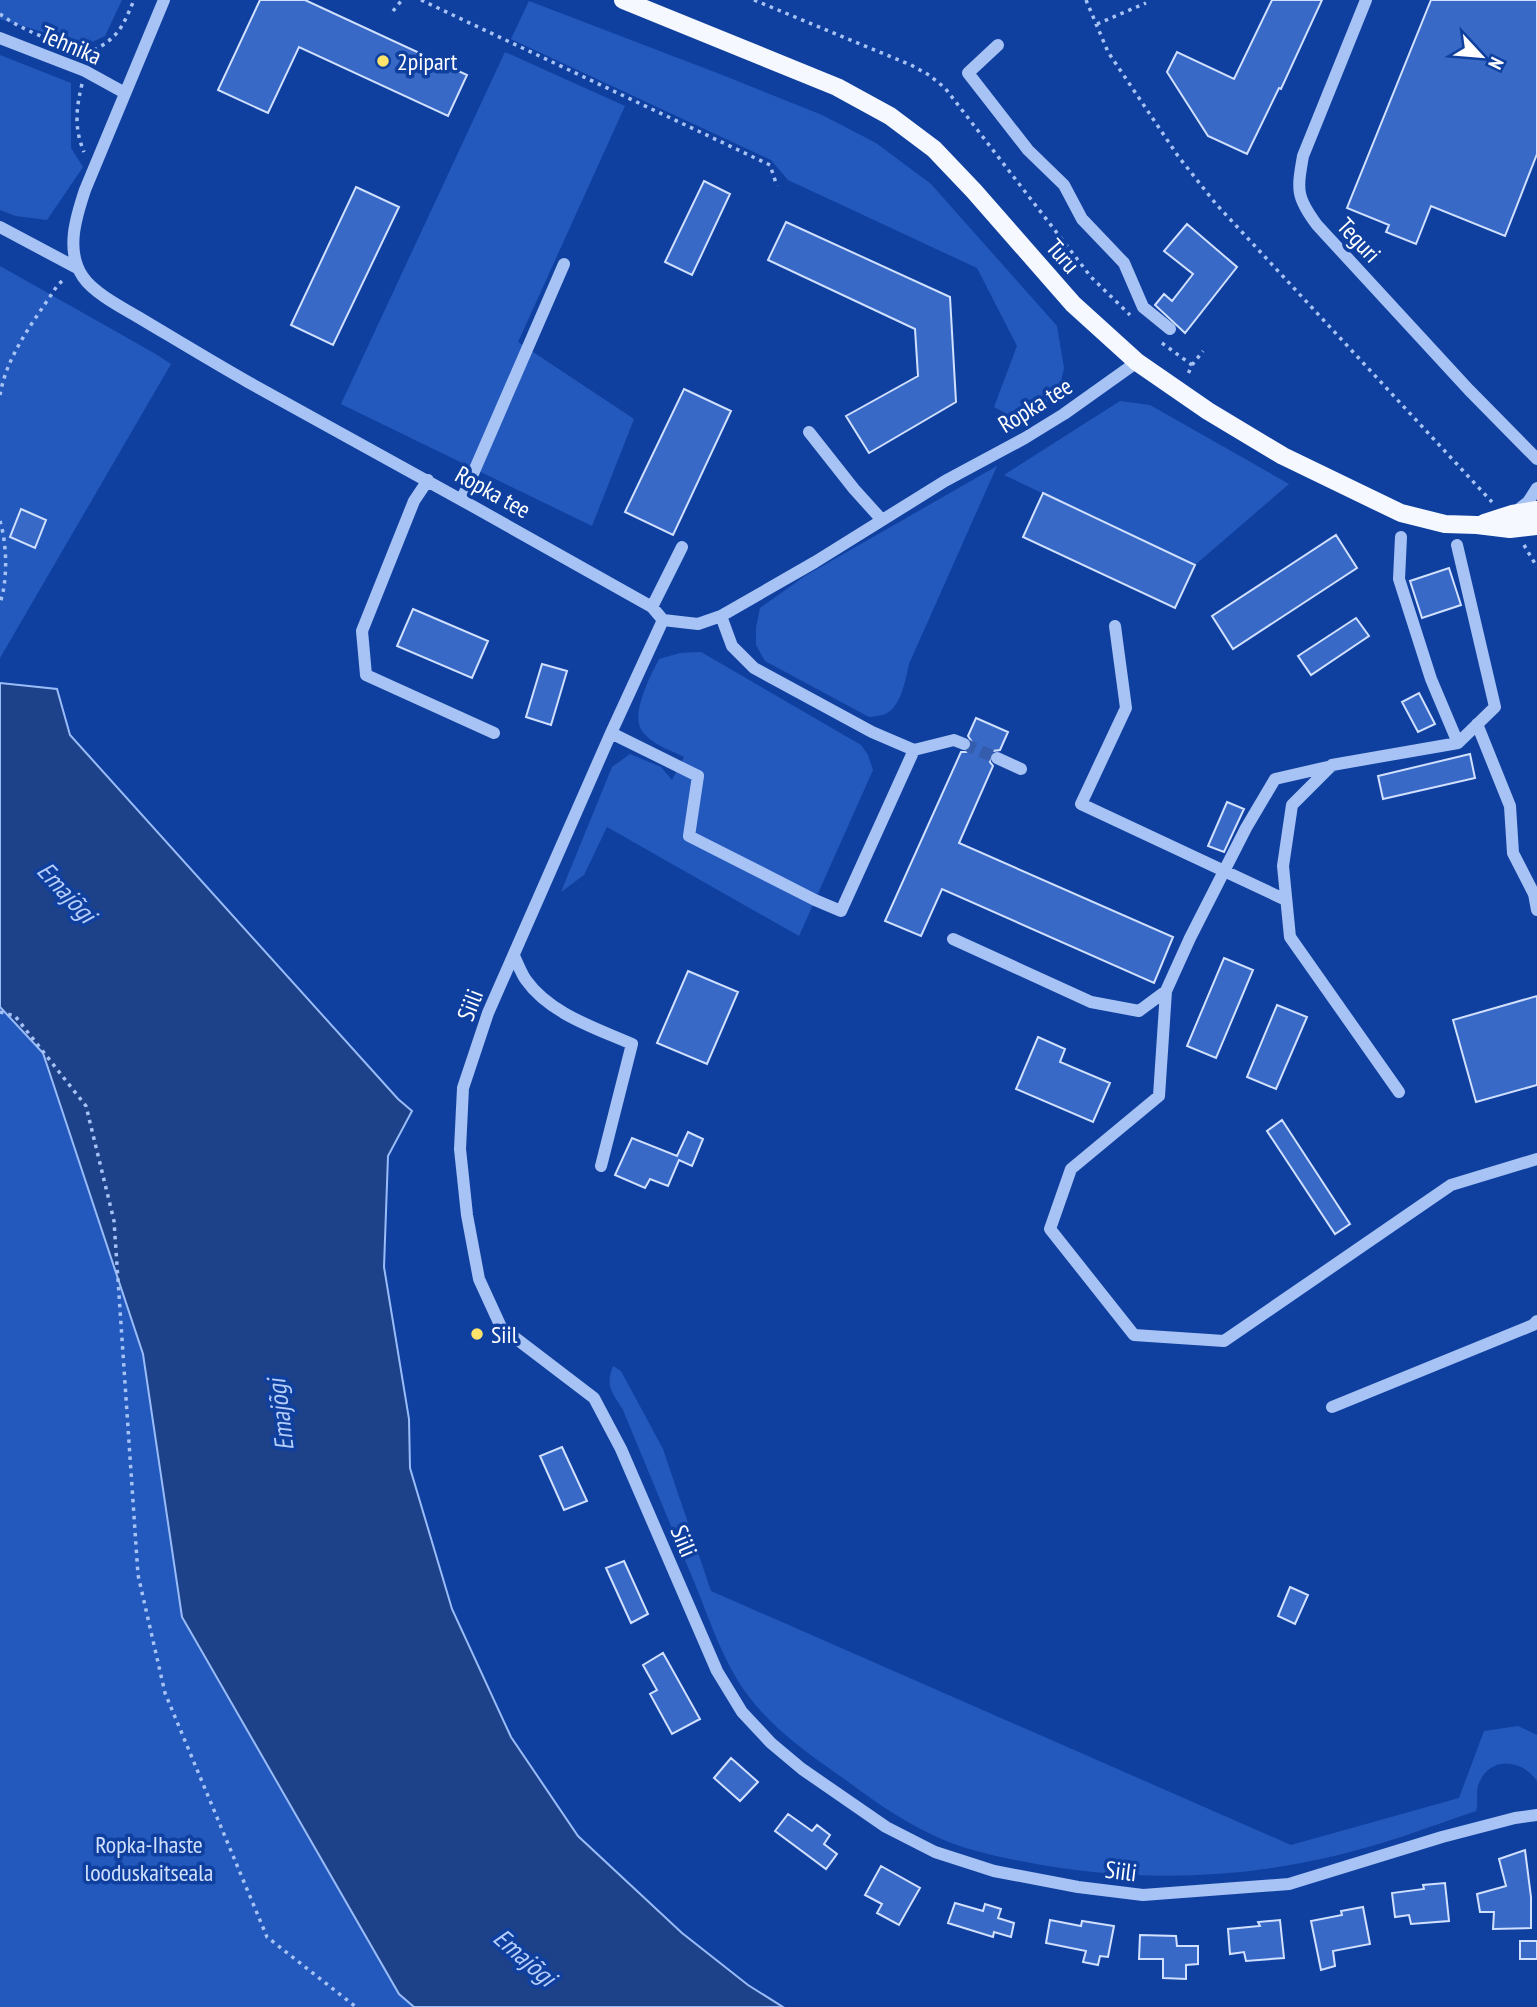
<svg xmlns="http://www.w3.org/2000/svg" width="1537" height="2007" viewBox="0 0 1537 2007" font-family="'PT Sans Narrow',sans-serif">
  <style>
    .green { fill: #2359bd }
    .water { fill: #1e428a; stroke: #99bcf8; stroke-width: 2 }
    .building { fill: #3969c6; stroke: #d0e0fe; stroke-width: 2 }
    .lines { fill: none; stroke-linecap: round; stroke-linejoin: round }
    .minor-tunnel { stroke: #345dad; stroke-width: 12; stroke-dasharray: 12 6; stroke-linecap: butt }
    .path { stroke: #a7c3f5; stroke-width: 3.5; stroke-dasharray: 3.5 5; stroke-linecap: butt }
    .minor { stroke: #a7c3f5; stroke-width: 12 }
    .major { stroke: #f5f8ff; stroke-width: 18 }
    .poi-dot { fill: #ffe36b; stroke: #10409f; stroke-width: 2.5 }
    .labels { text-anchor: middle; dominant-baseline: central; stroke-width: 7; stroke-linejoin: round; paint-order: stroke }
    .street-label { font-size: 24px; fill: #fff; stroke: #10409f }
    .poi-label { font-size: 24px; fill: #fff; stroke: #10409f; text-anchor: start }
    .park-label { font-size: 24px; fill: #d0e0fe; stroke: #10409f }
    .water-label { font-size: 26px; font-style: italic; fill: #b4cdfb; stroke: #10409f }
  </style>
  <rect width="100%" height="100%" fill="#10409f"/>
  <path class="green" d="M0 0H122L105 36 86 45 0 19Z
    M529 1 725 76 822 115 876 143 931 184 1057 326 1064 368 1059 391 1024 423 994 407 1017 346 977 268 788 180 771 160 511 39Z
    M505 52 625 106 518 342 634 419 592 526 341 404Z
    M0 55 71 83V148L83 167 47 220 16 216 0 210Z
    M0 266 154 353 171 364 0 658Z
    M1120 401 1150 405 1289 484 1195 565 1004 475Z
    M997 466 909 664C906 678 901 706 887 713 883 716 875 716 869 717L765 661 756 645V628L760 608 805 576Z
    M701 652 861 745 868 755 873 770 799 936 607 827 584 875 561 892 612 767 630 754 661 767 672 780 684 757C671 750 652 745 642 731 630 714 651 675 659 659L680 653Z
    M0 1007 43 1052 143 1354 182 1617 399 1994 414 2007H0Z
    M613 1366 621 1371 663 1449 711 1591 1291 1845 1459 1798 1484 1731 1518 1726 1537 1735V1781C1522 1759 1490 1756 1479 1783 1475 1792 1479 1802 1476 1811 1429 1827 1382 1845 1334 1856 1233 1880 1128 1882 1026 1862 999 1857 972 1851 946 1841 910 1826 878 1804 847 1781 813 1757 776 1732 750 1698 724 1665 711 1623 695 1584 671 1526 647 1468 623 1410 612 1392 605 1387 613 1366Z"/>
  <path class="water" d="M0 683 57 689 70 735 398 1099 412 1111 388 1156 384 1267 409 1419 410 1468 452 1609 511 1737 578 1836 682 1933 748 1985 783 2007H414L399 1994 182 1617 143 1354 43 1053 0 1007Z"/>
  <path class="building" d="M260 0H305L467 75 448 116 299 47 268 113 218 90Z
    M1272 0H1322L1281 89 1279 88 1247 154 1208 136 1167 72 1177 52 1234 79Z
    M1431 0H1537V154L1505 236 1431 206 1416 244 1386 232 1389 225 1347 208Z
    M704 181 730 194 692 275 665 262Z
    M356 187 399 207 333 345 291 325Z
    M786 222 950 297 956 402 869 453 846 416 918 376 915 329 768 260Z
    M1187 224 1237 267 1185 333 1155 305 1164 294 1172 301 1193 274 1164 251Z
    M684 389 731 411 673 535 625 512Z
    M1043 493 1195 565 1175 608 1023 537Z
    M21 509 46 520 35 548 10 537Z
    M1336 535 1357 568 1233 649 1212 616Z
    M1449 568 1461 605 1422 618 1410 581Z
    M413 609 488 641 472 678 397 646Z
    M1356 618 1369 636 1311 675 1298 656Z
    M542 664 567 671 551 725 526 717Z
    M1419 693 1435 724 1418 732 1402 702Z
    M976 718 1008 732 1000 750 993 751 989 755 990 762 993 766 959 843 1173 937 1154 983 942 889 921 936 885 921 961 752H966L972 748V742L968 736Z
    M1470 754 1475 778 1383 799 1378 776Z
    M1227 802 1244 809 1224 852 1208 846Z
    M1224 958 1253 970 1216 1058 1187 1046Z
    M688 971 738 992 707 1064 657 1043Z
    M1537 996V1085L1476 1102 1453 1020Z
    M1277 1005 1307 1017 1276 1089 1247 1077Z
    M1038 1037 1065 1049 1060 1062 1110 1083 1093 1122 1016 1089Z
    M1282 1120 1350 1224 1335 1234 1267 1131Z
    M688 1132 703 1139 692 1166 679 1160 668 1186 650 1179 645 1188 615 1175 632 1138 677 1156Z
    M562 1447 587 1501 564 1510 540 1456Z
    M624 1561 648 1614 631 1623 606 1568Z
    M1290 1587 1308 1595 1295 1624 1278 1616Z
    M663 1653 700 1719 672 1734 650 1694 657 1690 643 1665Z
    M731 1758 758 1782 740 1801 714 1778Z
    M788 1814 812 1831 817 1825 830 1835 824 1844 837 1854 826 1869 775 1831Z
    M1525 1850 1531 1897V1928L1493 1929 1494 1912H1480L1477 1894 1506 1886 1499 1859Z
    M881 1866 920 1888 899 1925 877 1913 882 1904 865 1895Z
    M1445 1883 1449 1921 1411 1924 1409 1915 1395 1917 1392 1893 1424 1889 1423 1885Z
    M955 1903 983 1911 985 1904 1001 1909 998 1918 1014 1923 1011 1937 994 1932 993 1937 948 1923Z
    M1363 1907 1370 1944 1333 1951 1335 1966 1321 1970 1311 1921 1342 1915 1341 1911Z
    M1050 1920 1081 1926 1082 1921 1114 1926 1108 1957 1100 1956 1098 1965 1083 1962 1086 1951 1046 1943Z
    M1280 1920 1284 1958 1246 1961 1244 1952 1230 1954 1228 1929 1260 1926 1258 1922Z
    M1140 1935 1176 1936 1177 1946H1198V1964L1186 1965V1979L1163 1978V1959H1139Z
    M1520 1941H1537V1959H1520Z"/>
  <g class="lines">
    <path class="minor-tunnel" d="M964 744 997 758"/>
    <path class="path" d="M421 0 770 165 777 186
      M754 0 911 65 929 75 945 88 1091 277 1130 315
      M1086 0 1108 52 1178 156 1216 204 1492 502
      M393 11 402 0
      M0 14C26 33 60 44 91 52
      M1097 24 1146 3
      M90 57 91 52C119 37 122 28 134 0
      M82 84C76 109 74 128 84 152
      M1162 343 1192 365 1188 374
      M1192 365 1203 351
      M0 395C7 354 35 320 57 286L64 279
      M0 521C7 544 8 580 0 603
      M1524 545 1537 567
      M0 1012 15 1016 86 1106 114 1221 138 1575 165 1693 267 1937 356 2007"/>
    <path class="minor" d="M164 0 85 190C76 217 65 251 83 277 94 293 121 307 138 317 175 339 211 361 248 382 383 456 518 531 652 607L663 620 698 624 721 616 815 562 945 481 1025 438 1064 414 1137 362
      M1366 0 1303 156C1297 190 1296 197 1317 225L1469 390 1537 459
      M0 38 85 71 125 93
      M998 45 968 73 1028 150 1064 185 1082 219 1124 263 1143 307 1170 329
      M0 227 77 268
      M809 432 854 489 882 520
      M428 480 414 501 362 631 366 675 494 733
      M462 499 564 264
      M1514 513 1528 502 1537 488
      M1401 537 1399 579 1431 679 1458 743
      M652 607 682 547
      M721 616 732 646 754 668 872 732 914 750 954 740 964 744
      M663 620 611 733 488 1013 463 1088 460 1149 467 1215 479 1279 501 1327 594 1398 621 1449 717 1671 742 1712 771 1743 802 1769 886 1827 935 1852 994 1871 1078 1887 1143 1895 1289 1884 1442 1837 1515 1818 1537 1815
      M1115 626 1126 708 1081 804 1286 900
      M1477 724 1510 806 1513 853 1534 894 1537 910
      M611 733 698 776 689 836 815 900 841 911 914 750
      M997 758 1021 769
      M953 939 1091 1002 1139 1011 1166 991 1190 938 1246 828 1275 779 1332 766
      M514 956C518 964 521 973 526 980 550 1014 596 1028 632 1044L601 1166
      M1166 991 1159 1096 1071 1169 1050 1229 1134 1335 1224 1341 1451 1185 1537 1159
      M1399 1092 1290 937 1283 866 1292 805 1332 765 1458 743 1495 707 1457 545
      M1332 1407 1533 1325 1537 1321"/>
    <path class="major" d="M623 0 837 87 890 116 934 149 974 191 1073 304 1137 362 1208 411 1283 456 1401 513 1445 524 1477 525 1510 529 1537 526
      M1484 523 1512 514 1537 510"/>
  </g>
  <g class="poi-dot">
    <circle cx="383" cy="61" r="7"/>
    <circle cx="477" cy="1334" r="7"/>
  </g>
  <g class="labels">
    <g class="street-label">
      <text transform="translate(71 45) rotate(23)">Tehnika</text>
      <text transform="translate(1359 240) rotate(47)">Teguri</text>
      <text transform="translate(1063 256) rotate(49)">Turu</text>
      <text transform="translate(1035 405) rotate(-32)">Ropka tee</text>
      <text transform="translate(493 492) rotate(29)">Ropka tee</text>
      <text transform="translate(470 1005) rotate(-69)">Siili</text>
      <text transform="translate(684 1541) rotate(67)">Siili</text>
      <text transform="translate(1121 1871) rotate(7)">Siili</text>
    </g>
    <g class="poi-label">
      <text x="397" y="61">2pipart</text>
      <text x="491" y="1334">Siil</text>
    </g>
    <g class="park-label">
      <text x="149" y="1844">Ropka-Ihaste<tspan x="149" dy="28">looduskaitseala</tspan></text>
    </g>
    <g class="water-label">
      <text transform="translate(67 892) rotate(47)">Emajõgi</text>
      <text transform="translate(280 1415) rotate(-97)">Emajõgi</text>
      <text transform="translate(525 1957) rotate(41)">Emajõgi</text>
    </g>
  </g>
  <g transform="translate(1481 56) rotate(116)" stroke="#10409f" stroke-width="5" paint-order="stroke">
  <path d="M0-5L12 26L0 18L-12 26Z" fill="#ffffff"/>
  <text y="-10" font-size="19" font-weight="bold" text-anchor="middle" fill="#ffffff">N</text>
  </g>
</svg>
